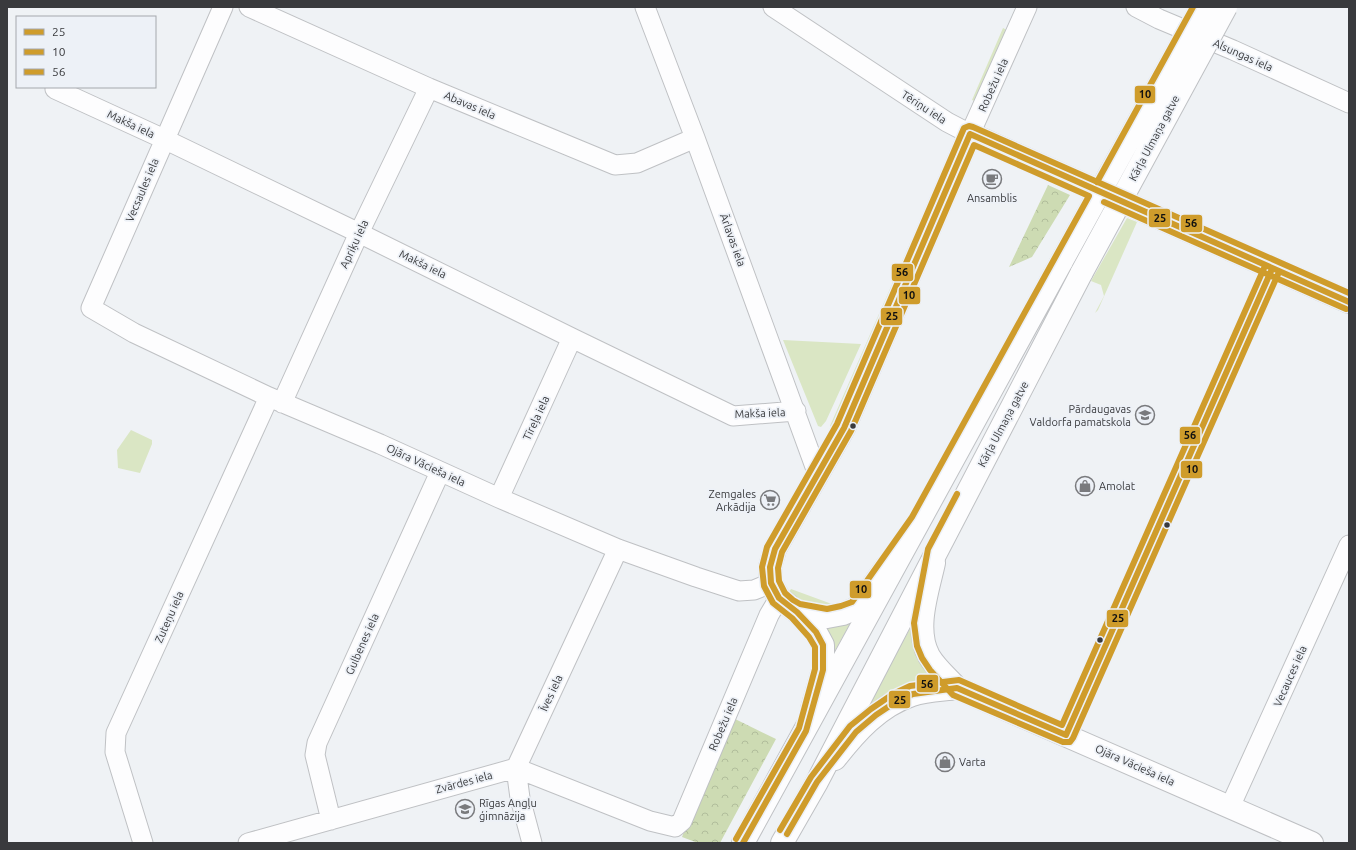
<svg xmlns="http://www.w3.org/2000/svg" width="1356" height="850" viewBox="0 0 1356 850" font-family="Ubuntu,sans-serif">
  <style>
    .grass { fill: #dae6c4 }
    .forest { fill: url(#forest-crowns) }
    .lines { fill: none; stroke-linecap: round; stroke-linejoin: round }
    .minor-casing { stroke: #bfc1c4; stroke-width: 21 }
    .major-casing { stroke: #bfc1c4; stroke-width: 24 }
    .highway-casing { stroke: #bfc1c4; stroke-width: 24 }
    .minor { stroke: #fdfdfe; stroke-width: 19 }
    .major { stroke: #fdfdfe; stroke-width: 22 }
    .highway { stroke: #fdfdfe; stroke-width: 22 }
    .highway-bridge-casing { stroke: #bfc1c4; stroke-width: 24; stroke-linecap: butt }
    .highway-bridge { stroke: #fdfdfe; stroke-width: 22 }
    .bus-1-casing { stroke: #edf1f7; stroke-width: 9 }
    .bus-2-casing { stroke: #edf1f7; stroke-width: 9 }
    .bus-3-casing { stroke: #edf1f7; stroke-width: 9 }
    .bus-1 { stroke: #cf9c2b; stroke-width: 6 }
    .bus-2 { stroke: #cf9c2b; stroke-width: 6 }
    .bus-3 { stroke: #cf9c2b; stroke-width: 6 }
    .bus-dot { fill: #393a3d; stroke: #edf1f7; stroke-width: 1.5 }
    .labels { text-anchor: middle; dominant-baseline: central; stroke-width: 3.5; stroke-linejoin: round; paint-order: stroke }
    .street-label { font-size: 11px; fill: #393a3d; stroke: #edf1f7 }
    .poi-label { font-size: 11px; fill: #393a3d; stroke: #edf1f7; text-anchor: start }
    .line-badge { stroke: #edf1f7; stroke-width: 1.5 }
    .pale-badge-label { font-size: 11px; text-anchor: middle; font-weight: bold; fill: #111 }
  </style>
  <defs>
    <pattern id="forest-crowns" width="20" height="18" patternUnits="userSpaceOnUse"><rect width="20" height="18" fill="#cddbb3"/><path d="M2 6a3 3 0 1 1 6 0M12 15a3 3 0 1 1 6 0" fill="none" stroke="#b1bd9b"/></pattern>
  </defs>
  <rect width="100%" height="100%" fill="#eff2f5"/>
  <path class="grass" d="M1003 28 1009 31 977 102 972 100Z
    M1127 218 1137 222 1098 310 1095 313 1104 296 1101 285 1091 281Z
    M910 243 914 245 833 428 830 426Z
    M783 340 861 344 826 421 821 427 818 426Z
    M131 430 152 440V444L140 473 118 468 117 450Z
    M791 589 840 607 835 610 798 601 789 592Z
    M851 622 833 654 825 628Z
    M912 625 937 680 865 710Z"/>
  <path class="forest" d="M1048 185 1070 195 1032 257 1009 267Z
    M729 716 776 739 720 843H698L682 837Z"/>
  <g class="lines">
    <g class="minor-casing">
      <path id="minor" d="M223 7 91 308 134 333 269 397 380 444 499 498 618 549 696 577 739 591 754 590 771 583
        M249 7 429 88 615 165 637 163 695 138
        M645 7 695 138 818 475
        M773 7 947 122 970 134 1027 7
        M1136 7 1159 19 1233 50 1349 103
        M55 89 164 139 359 233 572 338 733 416 796 411
        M282 403 359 233 429 88
        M499 498 572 338
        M1066 735 1272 269
        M1230 807 1349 545
        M331 820 315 755 317 743 440 472
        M143 843 115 752 116 733 269 397
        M248 843 516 768 650 821 675 827 682 821 769 615 779 598
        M532 843 520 798 516 768 618 549"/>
    </g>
    <g class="major-casing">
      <path id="major" d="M934 563C928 591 914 629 929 656 936 668 948 678 957 688L1312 843
        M797 612 827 617 843 614 857 608 887 566
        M812 709 823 670V645L816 632 797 612 779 598 771 583 770 567 775 549 844 428 970 134 1349 302
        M835 759C856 732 879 706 912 695 926 690 943 690 957 688"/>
    </g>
    <g class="highway-casing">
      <path id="highway" d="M743 843 1062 261
        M782 843 817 782 1082 272"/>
    </g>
    <use href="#minor" class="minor"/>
    <use href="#major" class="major"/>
    <use href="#highway" class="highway"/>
    <g class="highway-bridge-casing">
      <path id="highway-bridge" d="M1062 261 1202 7
        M1082 272 1226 7"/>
    </g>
    <use href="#highway-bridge" class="highway-bridge"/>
    <g class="bus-1-casing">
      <path id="bus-1" d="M970 134 1349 302
        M1066 735 1272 269
        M787 834 817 782 856 732 876 715 897 701 913 694 957 688 1066 735
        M743 843 806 731 823 670V645L816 632 797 612 779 598 771 583 770 567 775 549 844 428 970 134"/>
    </g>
    <g class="bus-2-casing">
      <path id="bus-2" d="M974 145 1089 196 912 517 852 602 841 606 827 609 800 604 793 600 785 593 779 581 778 568 782 552 851 431Z
        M1097 182 1193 7
        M1104 202 1346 309
        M957 494 928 549 914 623 917 646 922 658 930 670 953 695 1063 742H1070L1073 738 1279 272"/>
    </g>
    <g class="bus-3-casing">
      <path id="bus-3" d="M780 830 811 777 850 726 871 709 893 694 910 686 959 680 1062 725 1265 266
        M736 839 799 728 815 669V647L809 637 792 618 773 603 764 586 762 567 767 547 837 424 964 128 969 126 973 127 1349 293"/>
    </g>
    <use href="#bus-1" class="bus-1"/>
    <use href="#bus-2" class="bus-2"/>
    <use href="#bus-3" class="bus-3"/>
  </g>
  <defs>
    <g id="cafe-ring" transform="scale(1)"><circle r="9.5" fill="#edf1f7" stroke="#797a7d" stroke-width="1.5"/><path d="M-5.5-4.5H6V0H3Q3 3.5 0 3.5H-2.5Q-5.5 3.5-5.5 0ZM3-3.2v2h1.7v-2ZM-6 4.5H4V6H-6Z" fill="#797a7d"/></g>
    <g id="school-ring" transform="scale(1)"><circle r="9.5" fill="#edf1f7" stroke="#797a7d" stroke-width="1.5"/><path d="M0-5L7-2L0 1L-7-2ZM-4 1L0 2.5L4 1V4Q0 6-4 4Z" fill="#797a7d"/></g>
    <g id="shop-ring" transform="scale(1)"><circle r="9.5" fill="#edf1f7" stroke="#797a7d" stroke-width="1.5"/><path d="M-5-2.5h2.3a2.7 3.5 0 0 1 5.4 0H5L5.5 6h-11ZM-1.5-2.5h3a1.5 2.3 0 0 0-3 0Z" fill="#797a7d"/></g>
    <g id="supermarket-ring" transform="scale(1)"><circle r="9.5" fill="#edf1f7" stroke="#797a7d" stroke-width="1.5"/><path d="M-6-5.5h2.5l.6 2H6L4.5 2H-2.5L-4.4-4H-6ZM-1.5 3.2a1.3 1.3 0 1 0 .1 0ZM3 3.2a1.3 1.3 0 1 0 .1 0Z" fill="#797a7d"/></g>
  </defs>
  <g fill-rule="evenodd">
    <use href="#cafe-ring" x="992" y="179"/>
    <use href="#school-ring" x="1145" y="415"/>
    <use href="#shop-ring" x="1085" y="486"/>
    <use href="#supermarket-ring" x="770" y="500"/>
    <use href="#shop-ring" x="945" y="762"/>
    <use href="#school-ring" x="465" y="809"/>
  </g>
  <g class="bus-dot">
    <circle cx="853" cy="426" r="3.5"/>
    <circle cx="1167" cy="525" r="3.5"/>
    <circle cx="1100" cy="640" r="3.5"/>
  </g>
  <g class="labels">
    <g class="street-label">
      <text transform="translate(1243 55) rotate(24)">Alsungas iela</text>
      <text transform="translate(993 85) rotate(-66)">Robežu iela</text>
      <text transform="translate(470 105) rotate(23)">Abavas iela</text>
      <text transform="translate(924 107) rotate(33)">Tēriņu iela</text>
      <text transform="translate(131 124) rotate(25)">Makša iela</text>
      <text transform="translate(1154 138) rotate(-62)">Kārļa Ulmaņa gatve</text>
      <text transform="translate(142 190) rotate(-67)">Vecsaules iela</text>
      <text transform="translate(733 240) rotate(70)">Ārlavas iela</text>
      <text transform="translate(354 244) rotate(-65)">Apriķu iela</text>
      <text transform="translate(423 264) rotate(26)">Makša iela</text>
      <text transform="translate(760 413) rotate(-2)">Makša iela</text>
      <text transform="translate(536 418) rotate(-65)">Tīreļa iela</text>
      <text transform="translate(1003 424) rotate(-62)">Kārļa Ulmaņa gatve</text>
      <text transform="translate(426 465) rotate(25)">Ojāra Vācieša iela</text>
      <text transform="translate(169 617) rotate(-66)">Zuteņu iela</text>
      <text transform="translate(362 644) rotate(-66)">Gulbenes iela</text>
      <text transform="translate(1290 676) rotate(-66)">Vecauces iela</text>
      <text transform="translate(551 693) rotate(-65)">Īves iela</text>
      <text transform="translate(723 724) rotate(-67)">Robežu iela</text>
      <text transform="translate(1135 765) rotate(24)">Ojāra Vācieša iela</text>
      <text transform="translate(464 782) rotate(-15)">Zvārdes iela</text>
    </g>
    <g class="poi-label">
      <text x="992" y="198" text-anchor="middle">Ansamblis</text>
      <text x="1131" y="409" text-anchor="end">Pārdaugavas<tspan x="1131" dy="13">Valdorfa pamatskola</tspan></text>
      <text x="1099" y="486">Amolat</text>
      <text x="756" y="494" text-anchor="end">Zemgales<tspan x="756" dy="13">Arkādija</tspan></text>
      <text x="959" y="762">Varta</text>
      <text x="479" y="803">Rīgas Angļu<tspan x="479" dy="13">ģimnāzija</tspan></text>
    </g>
  </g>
  <g class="line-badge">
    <rect x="1134" y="85" width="22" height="19" rx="4" fill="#cf9c2b"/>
    <rect x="1148" y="208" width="23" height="20" rx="4" fill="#cf9c2b"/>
    <rect x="1180" y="214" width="23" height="19" rx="4" fill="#cf9c2b"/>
    <rect x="891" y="263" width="23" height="19" rx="4" fill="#cf9c2b"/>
    <rect x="898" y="286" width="23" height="19" rx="4" fill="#cf9c2b"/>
    <rect x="880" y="307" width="23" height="19" rx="4" fill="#cf9c2b"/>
    <rect x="1179" y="426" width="22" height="19" rx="4" fill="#cf9c2b"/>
    <rect x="1180" y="460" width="23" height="19" rx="4" fill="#cf9c2b"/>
    <rect x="849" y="580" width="23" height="19" rx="4" fill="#cf9c2b"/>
    <rect x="1106" y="609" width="23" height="19" rx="4" fill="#cf9c2b"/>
    <rect x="916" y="674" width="23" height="19" rx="4" fill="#cf9c2b"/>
    <rect x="888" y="690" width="23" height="19" rx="4" fill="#cf9c2b"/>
  </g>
  <g class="pale-badge-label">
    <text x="1145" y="98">10</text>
    <text x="1160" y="222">25</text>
    <text x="1191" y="227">56</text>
    <text x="902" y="276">56</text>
    <text x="909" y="299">10</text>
    <text x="892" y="320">25</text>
    <text x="1190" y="439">56</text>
    <text x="1192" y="473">10</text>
    <text x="861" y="593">10</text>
    <text x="1118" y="622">25</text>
    <text x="927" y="688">56</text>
    <text x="900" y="704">25</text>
  </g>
  <rect width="1356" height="850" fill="none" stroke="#393a3d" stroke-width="16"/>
  <rect x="16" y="16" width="140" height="72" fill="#edf1f7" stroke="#a5a8ad"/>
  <rect x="24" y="29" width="20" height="6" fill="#cf9c2b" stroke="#a5a8ad"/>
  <text x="52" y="36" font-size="12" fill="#393a3d">25</text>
  <rect x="24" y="49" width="20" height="6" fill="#cf9c2b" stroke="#a5a8ad"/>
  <text x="52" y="56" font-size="12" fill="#393a3d">10</text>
  <rect x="24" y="69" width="20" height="6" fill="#cf9c2b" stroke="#a5a8ad"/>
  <text x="52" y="76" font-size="12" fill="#393a3d">56</text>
</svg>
